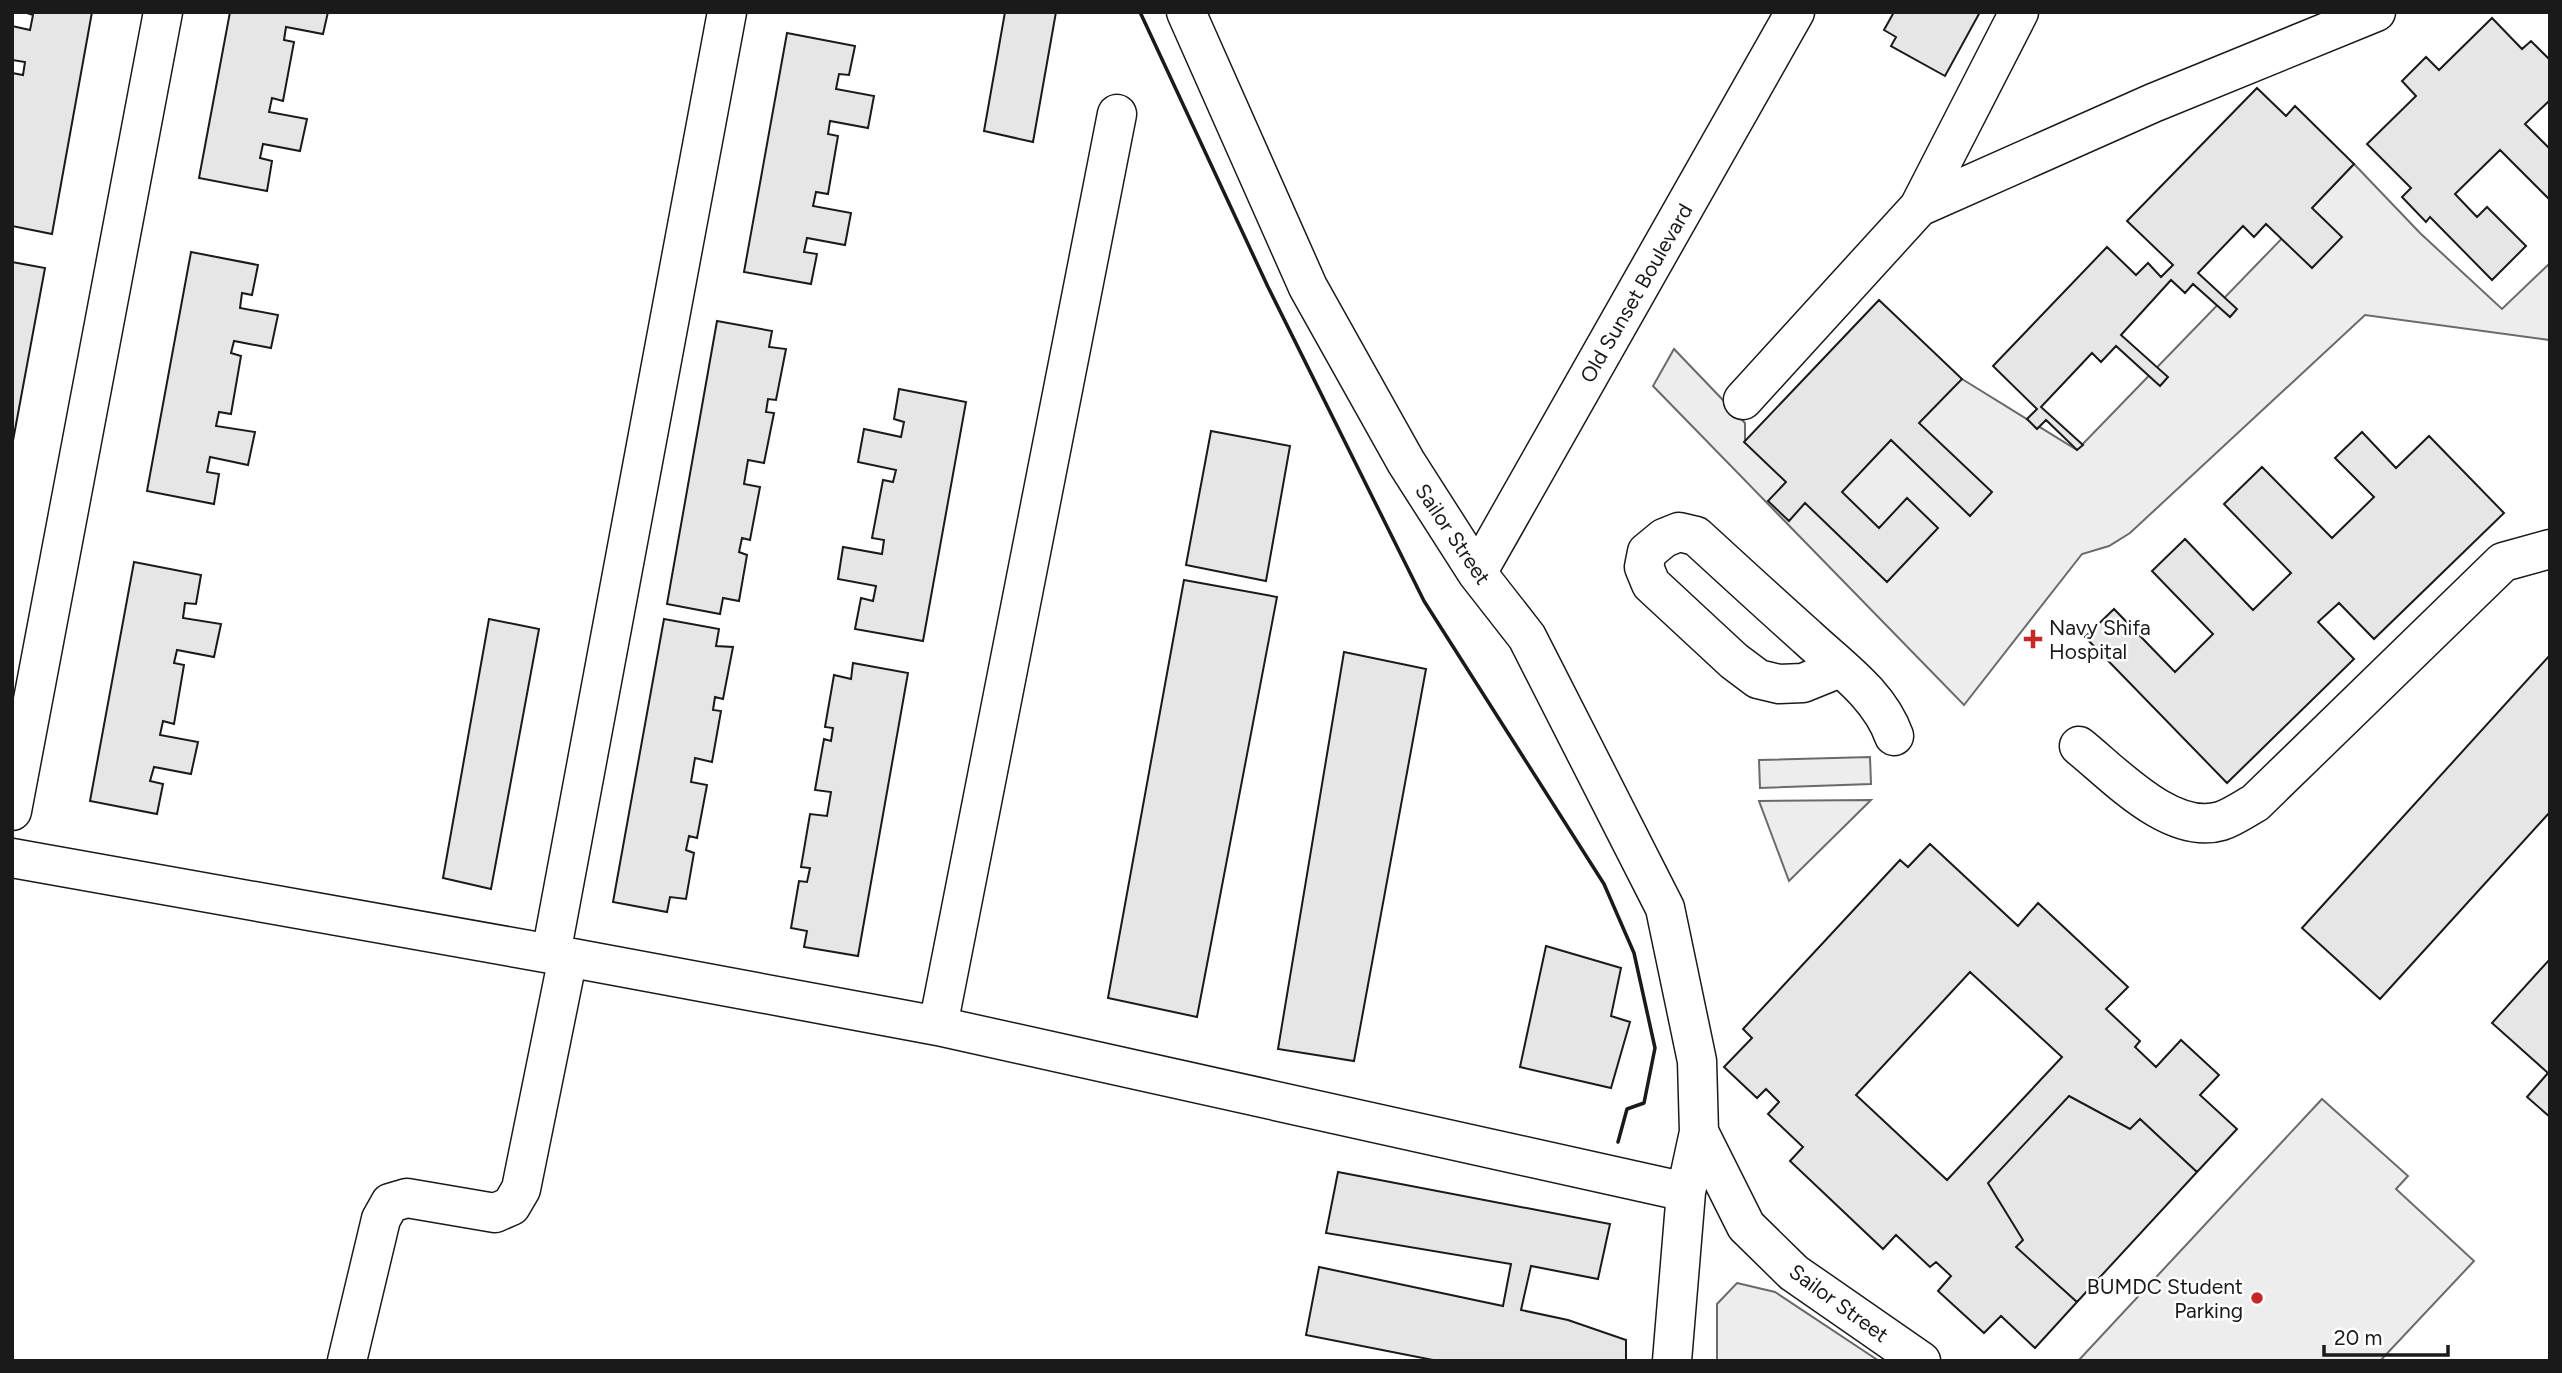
<svg xmlns="http://www.w3.org/2000/svg" width="2562" height="1373" viewBox="0 0 2562 1373" font-family="Figtree,sans-serif">
  <style>
    .built { fill: #ededed; stroke: #6a6a6a; stroke-width: 2 }
    .building { fill: #e6e6e6; stroke: #1a1a1a; stroke-width: 2; fill-rule: evenodd }
    .lines { fill: none; stroke-linecap: round; stroke-linejoin: round }
    .minor-casing { stroke: #1a1a1a; stroke-width: 41 }
    .minor { stroke: #fff; stroke-width: 38 }
    .wall { stroke: #1a1a1a; stroke-width: 3.5 }
    .poi-dot { fill: #c62828; stroke: #fff; stroke-width: 2.5 }
    .labels { text-anchor: middle; dominant-baseline: central; stroke-width: 5; stroke-linejoin: round; paint-order: stroke }
    .street-label { font-size: 21px; fill: #1a1a1a; stroke: #fff }
    .poi-label { font-size: 21px; fill: #1a1a1a; stroke: #fff; text-anchor: start }
  </style>
  <rect width="100%" height="100%" fill="#fff"/>
  <path class="built" d="M2354 164 2420 233 2502 309 2550 263V340L2365 315 2130 533 2109 546 2082 554 1964 705 1653 386 1674 349 1745 423V442L1962 379 2077 450Z
    M1870 757 1871 784 1760 788 1759 760Z
    M1871 800 1789 881 1759 801Z
    M2322 1099 2408 1176 2396 1189 2474 1261 2380 1361H2078Z
    M1737 1283 1775 1292 1879 1361H1717V1304Z"/>
  <path class="building" d="M24 12H92L52 234 12 226V73L23 75 25 62 12 60V26L30 30 33 15Z
    M230 12H328L323 34 286 27 284 40 294 42 283 101 272 98 269 112 307 119 300 151 263 144 260 158 272 161 267 191 199 178Z
    M1005 12H1056L1033 142 984 131Z
    M1894 12H1980L1945 76 1891 46 1896 37 1884 30Z
    M2492 18 2522 49 2531 41 2550 60V100L2525 124 2550 149V200L2500 150 2455 194 2477 217 2487 207 2526 246 2492 280 2430 217 2426 222 2402 197 2411 188 2367 144 2416 96 2402 81 2426 57 2439 70Z
    M787 33 855 46 849 75 839 74 836 89 874 96 868 128 830 121 828 134 838 136 828 194 816 192 813 206 851 213 845 245 807 238 804 252 817 254 811 284 744 272Z
    M2257 88 2286 116 2295 106 2354 164 2312 208 2342 237 2312 268 2266 224 2254 237 2243 226 2198 273 2237 309 2230 317 2193 284 2185 293 2171 280 2121 335 2168 377 2160 386 2116 346 2101 362 2092 353 2041 407 2083 445 2077 450 2046 420 2037 429 2027 419 2037 409 1993 366 2107 247 2136 275 2148 263 2161 277 2173 265 2127 221Z
    M191 252 258 265 252 295 242 293 240 308 278 315 271 348 234 341 231 353 241 356 231 414 219 412 216 426 255 432 248 465 210 457 207 472 219 474 214 504 147 491Z
    M12 262 45 268 12 446Z
    M1879 300 1962 379 1919 423 1992 492 1970 516 1891 440 1842 492 1879 528 1907 498 1938 528 1887 582 1805 503 1789 521 1768 501 1786 482 1744 442Z
    M717 321 772 331 769 347 786 349 776 400 768 399 766 412 774 413 764 463 748 460 744 484 760 487 750 540 742 538 739 552 747 555 739 601 723 598 720 614 667 604Z
    M899 389 966 402 923 641 855 629 861 598 873 601 876 586 838 579 843 547 882 554 884 540 872 538 883 480 893 482 896 470 858 462 864 429 901 437 904 422 894 419Z
    M1211 431 1290 446 1266 581 1186 565Z
    M2362 432 2396 468 2429 436 2504 513 2374 639 2339 603 2318 622 2354 659 2227 783 2085 637 2114 609 2175 672 2213 634 2152 571 2185 539 2253 610 2291 573 2224 504 2262 467 2332 538 2374 497 2335 458Z
    M134 562 201 575 196 604 185 603 183 618 221 624 214 657 177 650 174 663 184 665 174 724 163 721 160 735 198 742 191 774 154 767 150 781 163 784 157 814 90 801Z
    M1184 580 1277 597 1197 1017 1108 998Z
    M489 619 539 629 491 889 443 878Z
    M664 619 719 629 716 646 733 647 723 699 715 697 713 710 721 711 712 762 695 758 691 782 707 785 697 838 689 836 686 850 694 853 686 899 670 897 667 912 613 902Z
    M1344 652 1426 669 1354 1061 1278 1049Z
    M2550 655V812L2380 999 2302 928Z
    M853 663 908 673 858 956 804 947 807 931 791 928 799 881 807 882 810 868 801 867 810 814 827 816 831 792 815 790 824 739 831 741 833 728 825 727 834 675 851 679Z
    M1930 844 2018 926 2038 903 2128 987 2106 1009 2140 1041 2135 1047 2156 1067 2181 1040 2219 1075 2200 1095 2237 1129 2197 1172 2140 1119 2130 1129 2069 1096 1988 1183 2023 1240 2016 1247 2077 1302 2035 1348 2001 1316 1984 1333 1938 1291 1951 1276 1936 1262 1930 1267 1896 1235 1883 1249 1790 1161 1803 1147 1768 1114 1779 1102 1766 1089 1757 1098 1724 1067 1752 1038 1743 1029 1900 860 1908 867ZM1970 972 2062 1057 1947 1180 1856 1095Z
    M1546 946 1621 968 1611 1016 1630 1022 1611 1088 1520 1067Z
    M2550 959V1117L2527 1097 2548 1073 2492 1023Z
    M2069 1096 2130 1129 2140 1119 2197 1172 2077 1302 2016 1247 2023 1240 1988 1183Z
    M1338 1172 1610 1224 1598 1279 1531 1266 1521 1310 1568 1320 1626 1340V1361H1438L1306 1335 1319 1267 1503 1306 1511 1264 1326 1233Z"/>
  <g class="lines">
    <g class="minor-casing">
      <path id="minor" d="M1186 12 1308 287 1406 462 1477 573 1527 637 1665 908 1697 1061 1699 1132 1686 1192 1672 1361
        M1919 207 2019 12
        M1743 400 1919 207 2153 103 2376 12
        M1477 573 1795 12
        M1840 668 1803 683 1779 684 1758 679 1734 661 1651 584 1644 567 1647 552 1664 538 1679 532 1696 536C1733 570 1770 604 1807 637 1839 667 1879 694 1894 736
        M2079 746C2115 775 2171 836 2221 821 2233 817 2244 809 2255 803L2503 562 2550 549
        M12 811 163 12
        M12 858 551 954 938 1026 1686 1192
        M551 954 727 12
        M938 1026 1117 114
        M1699 1132 1746 1226 1794 1273 1921 1361
        M347 1361 381 1219 390 1203 407 1198 495 1213 511 1206 521 1189 568 957"/>
    </g>
    <use href="#minor" class="minor"/>
    <path class="wall" d="M1140 12 1268 287 1424 601 1604 884 1634 953 1655 1048 1644 1103 1627 1109 1618 1142"/>
  </g>
  <g class="poi-dot">
    <path d="M2029.5 628.5h7v7h7v7h-7v7h-7v-7h-7v-7h7z"/>
    <circle cx="2257" cy="1298" r="7"/>
  </g>
  <g class="labels">
    <g class="street-label">
      <text transform="translate(1636 293) rotate(-60)">Old Sunset Boulevard</text>
      <text transform="translate(1453 534) rotate(56)">Sailor Street</text>
      <text transform="translate(1839 1303) rotate(36)">Sailor Street</text>
    </g>
    <g class="poi-label">
      <text x="2049" y="627">Navy Shifa<tspan x="2049" dy="24">Hospital</tspan></text>
      <text x="2243" y="1286" text-anchor="end">BUMDC Student<tspan x="2243" dy="24">Parking</tspan></text>
    </g>
  </g>
  <rect width="2562" height="1373" fill="none" stroke="#1a1a1a" stroke-width="28"/>
  <path d="M2324 1345v10h124v-10" fill="none" stroke="#1a1a1a" stroke-width="3.5"/>
  <text x="2334" y="1345" font-size="21" fill="#1a1a1a" stroke="#ffffff" stroke-width="5" paint-order="stroke">20 m</text>
</svg>
